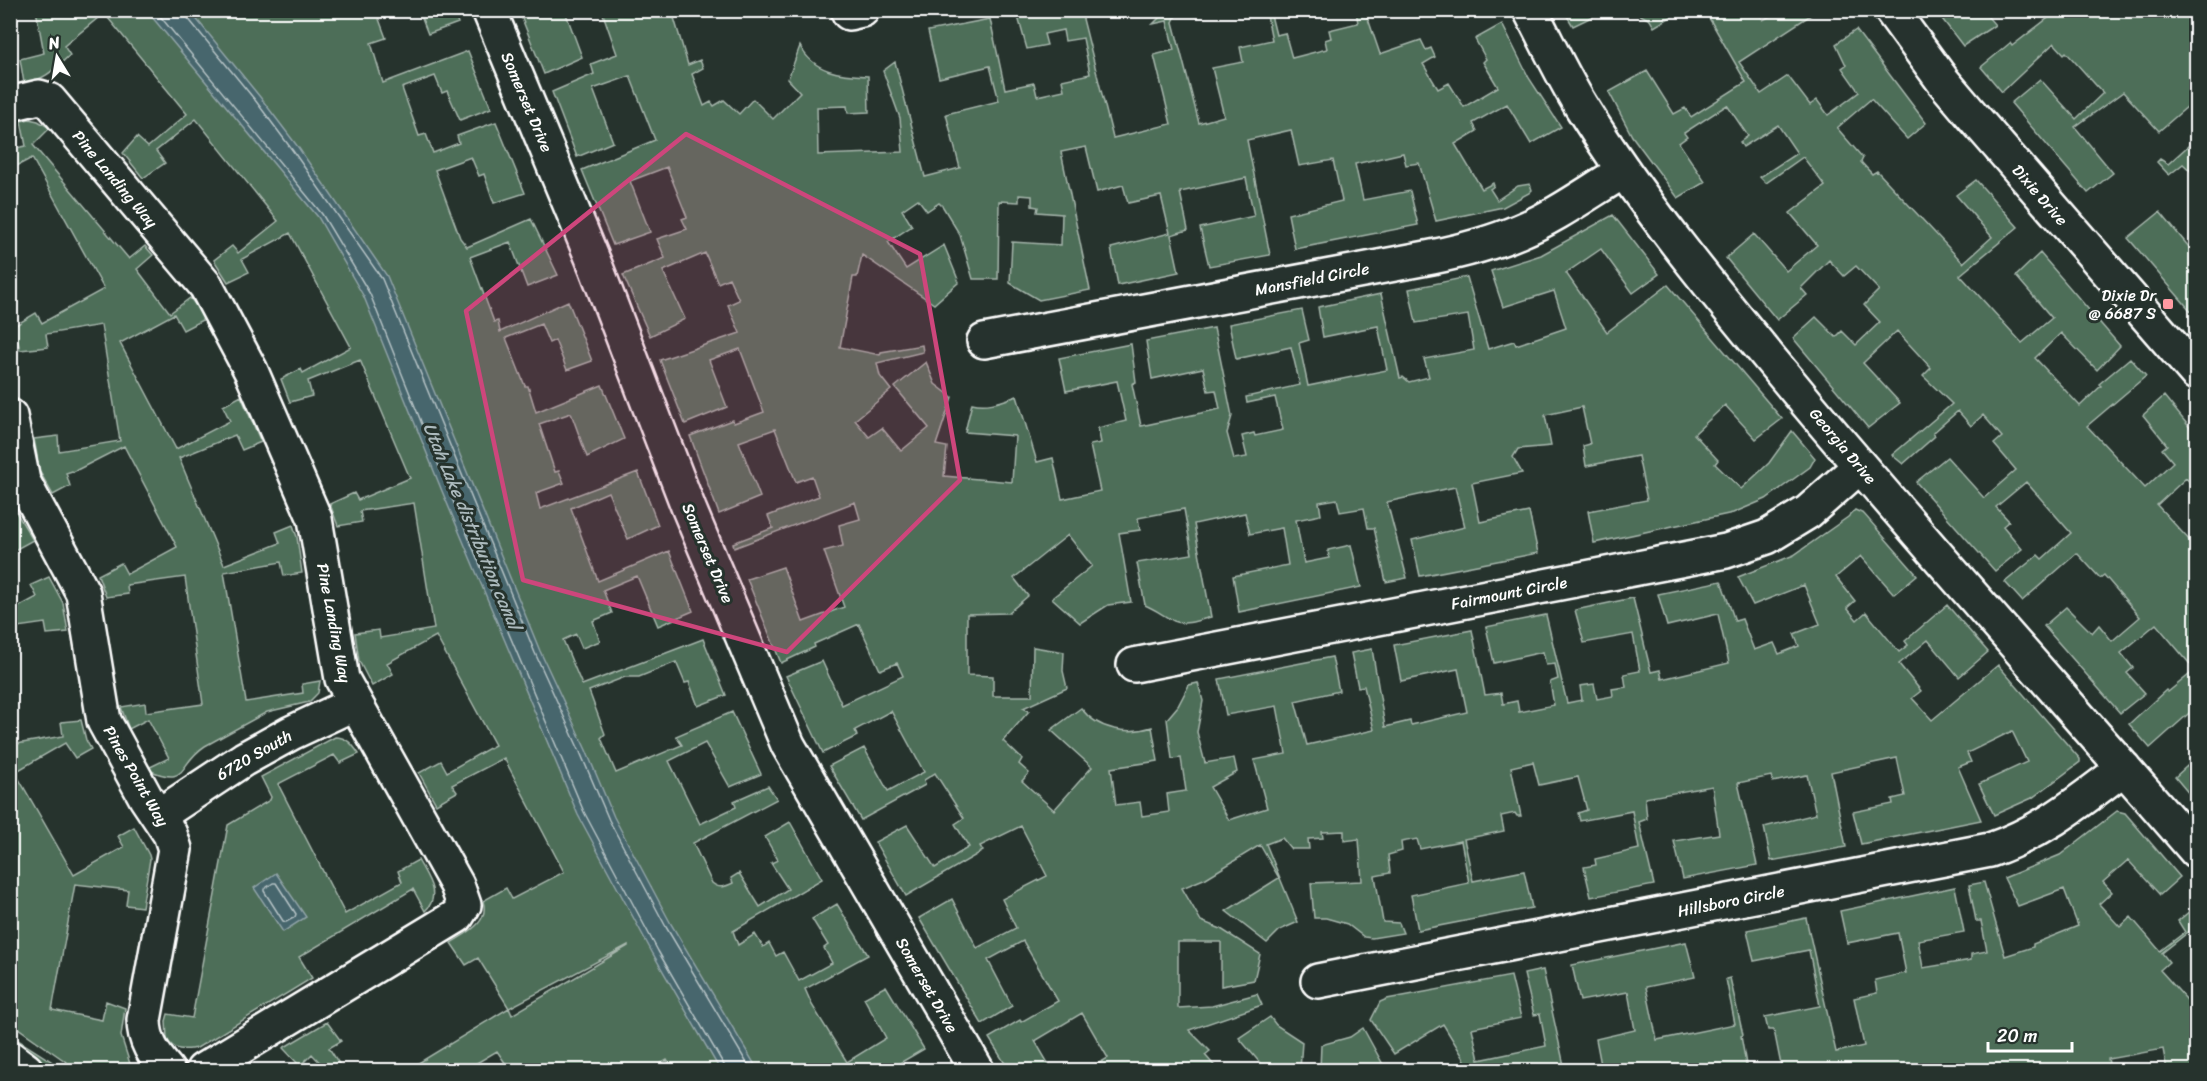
<svg xmlns="http://www.w3.org/2000/svg" width="2207" height="1081" viewBox="0 0 2207 1081" font-family="Sriracha,sans-serif">
  <style>
    .green { fill: #4d6e58; stroke: #a6b6ac; stroke-width: 1.5; fill-rule: evenodd }
    .water { fill: #46666d; stroke: #90a3a7; stroke-width: 1.5 }
    .lines { fill: none; stroke-linecap: round; stroke-linejoin: round }
    .shore { stroke: #b5c2c5; stroke-width: 1.5 }
    .minor-casing { stroke: #fff; stroke-width: 38 }
    .minor { stroke: #26332d; stroke-width: 33 }
    .marked { fill: #ce467c; fill-opacity: 0.2; stroke: #ce467c; stroke-width: 4.5; stroke-linejoin: round }
    .poi-dot { fill: #ff9aa2; stroke: #26332d; stroke-width: 2 }
    .labels { text-anchor: middle; dominant-baseline: central; stroke-width: 6; stroke-linejoin: round; paint-order: stroke }
    .street-label { font-size: 16px; fill: #fff; stroke: #26332d }
    .poi-label { font-size: 16px; fill: #fff; stroke: #26332d; text-anchor: end }
    .water-label { font-size: 18px; font-style: italic; fill: #acbabd; stroke: #26332d }
  </style>
  <rect width="100%" height="100%" fill="#26332d"/>
  <filter id="ink" filterUnits="userSpaceOnUse"><feTurbulence type="fractalNoise" baseFrequency=".0167" numOctaves="2"/><feDisplacementMap in="SourceGraphic" scale="12" xChannelSelector="R" yChannelSelector="G"/><feConvolveMatrix kernelMatrix="1 2 1 2 8 2 1 2 1" color-interpolation-filters="sRGB"/></filter>
  <g filter="url(#ink)">
    <path class="green" d="M36 10 376 11 386 38 371 43 383 83 468 51 491 108 460 120 447 91 442 93 435 76 402 88 419 136 426 134 433 153 459 143 457 136 496 122 525 193 494 203 484 174 479 176 471 157 435 170 460 238 467 247 531 219 558 275 527 287 510 242 470 257 494 322 498 321 500 332 568 301 592 361 567 370 555 340 549 343 541 324 506 338 525 386H528L536 412 602 385 624 439 587 457 571 413 539 424 555 472 559 471 564 483 536 493 540 509 638 472 658 525 628 539 608 492 571 508 598 581 669 551 693 611 658 626 637 576 603 590 612 613 593 621 600 641 582 648 576 634 563 640 582 685 703 639 726 695 698 706 689 682 685 683 676 662 639 677H625L589 691 605 734 601 738 616 773 682 745 676 736 732 712 761 774 730 787 705 743 669 761 700 824 736 807 734 801 768 786 777 799 693 843 712 883C719 889 725 887 733 883L731 878 739 873 760 907 788 889 771 863 778 860 765 837 790 822 822 879 733 931 738 945 755 934 763 947 769 943 776 956 783 952 799 981 832 963 824 948 828 945 812 919 837 904 868 955 805 989 812 1005 847 1062 886 1038 864 998 886 986 924 1049 888 1070H673L667 1060 650 1070H510L497 1051 465 1070H407L509 1008 478 958 466 965 451 943C466 933 490 923 483 901L506 888 512 899 564 872 504 758 452 785 457 792 436 804 419 773 441 761 447 772 495 745 436 636 387 663 393 674 372 686 359 661 355 633 379 630 380 638 434 629 414 503 360 511 362 522 338 526 330 504 354 493 358 500 410 478 360 360 308 381 312 396 290 402 281 379 301 369 303 373 351 347 290 233 242 259 249 272 228 282 214 260 232 246 238 253 278 221 196 119 156 151 165 163 143 178 123 153 137 137 148 147 187 114 104 13 64 46 70 55C54 69 47 79 24 83L20 59 44 53ZM628 945V946L512 1015 509 1008Z
      M1031 10 1081 11 1113 138 1171 124 1154 55 1174 50 1167 21 1153 24 1167 10 1178 11 1173 22 1199 123 1224 116 1212 68 1243 62 1240 47 1272 40 1266 11H1270L1276 35 1285 33 1292 58 1327 49 1325 40 1331 38 1329 30 1358 23 1356 11 1365 10 1380 54 1421 40 1426 50 1431 48 1435 57 1423 64 1438 89 1449 83 1464 107 1498 87 1483 62 1486 59 1475 39 1502 24 1529 78 1561 127 1531 144 1507 104 1473 123 1477 131 1455 144 1482 189 1493 183 1494 186 1490 189 1497 200 1518 186 1530 184 1532 190 1529 193 1503 207 1436 221 1419 163 1406 165 1403 153 1355 164 1363 200 1410 191 1418 225 1295 249 1288 214 1342 201 1333 160 1299 166 1291 130 1247 140 1270 255 1209 266 1200 228 1254 216 1246 178 1180 192 1188 230 1171 235 1179 272 1118 285 1111 248 1170 233 1161 196 1128 203 1123 185 1097 192 1086 147 1061 152 1090 290 1039 300 1010 283 1012 242 1061 245 1062 214 1037 212 1038 207 1032 206V196L1019 195V202L999 201 998 279H973L960 235 943 207 939 203 927 211 918 199 902 210 912 226 888 242 906 269 944 245 959 282 934 304 862 255 857 277H853L840 347 880 355 881 352 922 345 923 352 877 363 880 376 891 390 855 420 869 437 882 428 901 451 929 428 895 387 926 362 935 384 952 397 936 445 947 447 944 476 1012 482 1015 436 965 432 972 403C988 407 1002 401 1017 396L1037 462 1053 458 1062 499 1100 491 1090 445 1101 443 1098 428 1126 421 1117 381 1066 391 1059 358 1131 344 1136 382 1132 384 1141 426 1220 409 1216 390 1208 391 1203 368 1152 379 1146 341 1214 328 1232 416 1227 433 1234 459 1247 457 1242 436 1254 433 1255 436 1283 430 1275 397 1247 403 1246 397 1300 385 1291 347 1236 359 1229 324 1302 310 1309 340 1299 343 1308 386 1387 370 1378 326 1323 337 1318 307 1381 294 1400 378 1403 377 1409 382 1429 377 1424 359 1474 350 1468 315 1416 323 1409 289 1467 277 1488 349 1514 341 1516 345 1566 328 1554 291 1503 307 1491 271 1541 255 1613 215 1659 274 1633 293 1601 249 1566 273 1607 332 1668 285 1782 419 1756 439 1725 405 1694 434 1718 460 1715 464 1741 489 1769 463 1792 431 1815 458 1810 467 1766 499 1733 513 1594 543 1588 511 1647 500 1638 456 1586 466 1583 446 1590 444 1582 407 1545 415 1551 446 1518 449 1513 457 1522 473 1472 483 1480 522 1529 512 1538 553 1420 576 1412 540 1465 527 1455 487 1387 502 1407 578 1386 582 1374 528H1368L1364 508 1340 512 1337 499 1319 502 1321 515 1296 520 1304 563 1329 558 1328 550 1351 545 1361 587 1239 612 1233 576 1288 565 1282 528 1250 534 1245 513 1194 524 1211 617C1200 620 1185 626 1174 621 1164 616 1155 609 1145 605L1137 563 1192 554 1184 509 1138 518 1140 530 1119 533 1131 602 1108 605 1080 623 1052 598 1092 566 1068 535 1014 578 1028 596 1008 613 967 614V675L993 676V696H1032L1033 647 1064 652 1063 671 1067 688 1023 708 1029 711 1003 741 1022 759 1019 764 1029 773 1022 781 1054 810 1092 767 1051 730 1081 708C1097 730 1128 735 1152 727L1158 761 1111 768 1116 805 1140 802 1142 816 1169 812 1167 794 1186 791 1181 758 1172 759 1167 719 1178 706 1189 685 1198 683 1203 701 1197 732 1205 763 1234 758 1237 772 1210 787 1229 820 1267 808 1254 760 1286 754 1277 706 1226 715 1219 679 1332 657 1339 691 1295 701 1307 745 1374 730 1364 686 1358 687 1351 653 1372 649 1385 727 1410 721 1411 725 1467 712 1458 669 1401 681 1394 645 1472 630 1485 695 1501 693 1503 704 1517 701 1519 712 1554 705 1550 682 1558 679 1555 664 1546 665 1543 652 1494 663 1486 627 1546 615 1567 703 1582 700 1580 686 1594 684 1597 699 1613 696 1612 689 1626 687 1624 674 1640 671 1633 634 1584 643 1575 610 1633 598 1651 672 1660 670 1662 679 1729 663 1718 614 1667 626 1658 594 1721 581 1735 621 1742 619 1754 650 1774 643 1779 654 1799 646 1794 634 1820 624 1804 585 1753 605 1738 577 1794 555 1848 517 1855 510 1864 514 1917 575 1894 594 1861 556 1836 577 1855 601 1847 608 1857 620 1866 612 1899 652 1908 645 1905 641 1947 605 1988 652 1959 677 1928 640 1899 664 1921 691 1912 698 1932 720 1998 665 2080 759V762L2032 798 1994 815 1979 784 2027 762 2012 731 1967 753 1971 762 1958 767 1981 820 1861 844 1853 812 1893 804 1892 799 1905 796 1897 758 1831 772 1846 847 1771 861 1764 827 1816 814 1807 775 1773 782 1771 776 1738 783 1757 865 1683 879 1674 841 1719 834 1712 786 1645 798 1647 819 1639 822 1654 885 1591 897 1584 867 1596 865 1595 859 1639 849 1632 811 1580 821 1578 813 1587 810 1578 777 1539 785 1533 762 1511 767 1521 816H1517L1515 813 1501 816 1504 831 1464 839 1473 881 1524 871 1532 908 1418 930 1411 895 1469 883 1461 841 1420 849 1417 839 1401 842 1402 851 1388 855 1390 873 1375 876 1383 922 1399 923 1403 933 1372 938 1364 937 1347 924 1326 918H1314L1311 883 1362 881 1359 839 1344 841V831L1322 832 1323 838 1308 839 1309 849H1291L1282 838 1266 844 1298 922 1280 930 1267 943 1226 911 1279 878 1260 845 1206 878 1182 888 1201 921 1221 929 1260 954 1254 980 1221 986V942H1178V1008L1212 1006 1257 994 1262 1005 1189 1030 1210 1051 1205 1055 1218 1070H1093L1091 1068 1108 1058 1082 1013 1035 1041 1052 1070H1009L989 1038 1020 1020 1021 1022 1058 1001 1023 941 988 960 1012 1006 982 1024 919 918 952 899 977 948 1016 928 1002 899 1047 876 1021 826 980 846 983 851 906 896 875 842 907 825 935 868 969 847 955 824 964 818 935 773 924 780 925 785 861 820 829 766 864 748 888 791 924 772 891 711 855 730 857 736 823 753 786 676 822 661 842 705 903 676 897 663 880 670 859 624 814 644 815 647 781 663 747 579 783 567 803 622 844 607 824 551 843 546 839 525 860 519 855 502 734 548 733 543 773 528 768 516 819 496 812 476 796 482 775 429 739 442 760 497 719 514 690 436 732 420 734 423 764 412 740 349 709 360 727 407 685 424 660 360 740 333 728 305 739 300 729 278 718 283 705 253 663 271 685 319 650 336 623 275 665 258 657 239 687 229 682 219 687 217 667 167 630 181 650 232 613 245 582 170 655 140 630 76 593 89 613 142 577 157 552 92 594 74 591 64 617 54 602 11H672L688 65 700 60 703 68 692 74 704 106 711 102 714 106 724 100 739 114 753 99 773 119 800 92 788 79 800 46C814 73 841 75 868 76L869 112 848 113 847 106 817 107 818 155 903 152 900 118 883 71 895 62 925 177 960 168 946 114 999 101 990 66 939 78 928 31 990 19 1005 89 1034 83 1037 96 1064 90 1062 80 1090 74 1083 38 1065 41 1063 30 1044 34 1047 45 1027 49 1017 13Z
      M419 11H453L458 23 428 34Z
      M519 11H565L582 57 544 74Z
      M1564 11H1599L1600 13 1573 26Z
      M1639 11V10L1681 11 1654 27 1650 20 1635 12Z
      M1705 11H1758L1763 20 1780 11H1817L1739 62 1761 94 1788 76 1810 105 1817 100 1828 115 1859 92 1842 68 1846 65 1836 44 1856 30 1926 123 1907 139 1871 99 1837 128 1863 158 1861 162 1872 174 1877 171 1963 263 1992 237 1956 195 1976 180 2018 227 1960 275 2022 343 2052 318 2016 276 2040 253 2120 346 2097 370 2061 333 2035 358 2080 406 2101 386 2099 384 2130 358 2146 376 2087 426 2145 488 2173 462 2162 449 2167 445 2143 415 2164 396 2196 435V489L2186 478 2157 505 2191 542 2193 540 2196 543V707L2150 748 2129 724 2166 690 2168 692 2195 670 2156 624 2121 653 2133 668 2127 673 2145 693 2120 713 2044 626 2066 607 2092 633 2099 625 2112 641 2140 617 2104 575 2100 578 2077 553 2022 601 2005 582 2038 555 2042 559 2071 533 2026 482 1996 507 2009 521 2003 526 2022 549 1995 571 1916 482 1947 457 1984 498 2016 470 1994 444 2002 437 1983 415 1971 426 1958 411 1933 433 1935 436 1903 464 1892 455 1952 404 1923 376 1931 368 1897 331 1863 363 1900 403 1868 428 1793 338 1816 317 1836 337 1842 331 1856 345 1880 322 1864 305 1879 290 1856 266 1844 276 1829 260 1801 288 1807 295 1777 320 1726 258 1754 234 1786 271 1817 245 1790 213 1825 186 1803 157 1766 183 1760 177 1797 153 1778 125 1743 147 1740 142 1748 136 1727 105 1684 133 1687 137 1679 143 1705 182 1678 198 1632 136 1609 92 1647 71 1674 114 1685 108 1691 117 1746 82Z
      M1936 11H1983L1995 25 1963 46Z
      M2043 11H2196V116L2188 106 2159 131 2123 92 2075 127 2113 173 2088 193 2011 103 2040 79 2076 119 2103 93 2066 52 2064 54 2054 43 2002 92 1981 67 2010 43 2012 46 2048 18Z
      M29 119 38 121 50 128 33 145 129 259 145 246 153 255 137 269 170 313 190 298 206 318 183 330 174 314 120 343 176 449 230 421 223 406 241 396 261 442 242 450 235 435 179 458 224 565 280 543 276 532 293 525 297 537 302 573 284 576 281 562 224 572 246 702 303 693 302 684 320 681 318 693 309 702 267 712 205 746C176 765 190 788 146 769L169 758 148 719 129 729 121 707 145 703 146 712 203 704 185 577 127 585 128 594 106 597 98 575 121 563 127 574 177 547 124 446 73 472 72 471 66 473 70 486 53 495 40 472 34 439 58 436 59 451 120 441 101 325 46 334 48 347 20 350 14 326 36 313 42 323 104 289 32 158 11 169V149L26 146 21 121Z
      M2196 139V176L2183 164 2169 175 2157 162 2160 159 2168 164Z
      M2160 212 2194 253 2196 252V317L2128 238Z
      M16 512 33 540 13 551 11 546V514Z
      M49 577 63 603 68 632 47 634 45 623 11 628V611L37 597 31 585Z
      M81 720 86 740 91 749 75 758 65 743 15 772 74 875 124 847 118 836 134 827 149 855 150 859 142 907 126 905 128 890 75 884 52 1010 102 1020 106 1001 125 1008 121 1036 132 1070H73L65 1061 11 1023 10 901 13 900 10 888 11 745 63 736 61 722Z
      M335 737C347 737 353 745 359 754L340 763 334 755 278 784 345 914 402 882 398 871 418 860C427 877 442 895 425 911L413 889 299 957 312 978 197 1048C184 1050 174 1052 167 1039L166 1021 168 1014 192 1018 228 825 270 800 271 797 261 777Z
      M2196 758V802L2175 777Z
      M2117 811 2125 813 2180 877 2160 895 2128 860 2103 882 2112 892 2099 904 2120 927 2131 917 2160 951 2185 932 2178 921 2196 906V926L2162 953 2169 962 2160 970 2196 1010V1070H2167L2163 1049 2108 1059 2110 1068 2097 1070H2070L2069 1068 2057 1070H1750L1781 1065 1774 1030H1768L1765 1017 1820 1006 1809 950 1754 961 1747 930 1806 918 1836 1052 1864 1046 1854 998 1877 993 1875 980 1906 973 1898 933 1847 943 1840 911 1955 887 1964 932 1918 940 1923 968 1971 960V954L1987 951 1981 921H1976L1969 885 1984 882 2005 956 2033 947V944L2078 926 2064 889 2018 906 2004 878 2060 855Z
      M1686 942 1695 977 1646 987 1657 1040 1735 1024 1726 979 1730 978 1743 1035 1741 1036 1747 1070H1602L1596 1039 1635 1030 1628 992 1580 1001 1572 965Z
      M1543 970 1565 1070H1449L1465 1060 1443 1024 1394 1054 1371 1020 1380 1002 1387 999 1511 976 1521 1018 1472 1028 1479 1060 1546 1046 1540 1014 1534 1015 1524 974Z
      M1270 1017 1276 1025 1302 1042 1300 1070H1266L1239 1038Z
      M327 1022 341 1041 329 1048 343 1070H327L312 1054 300 1066 283 1048Z
      M1363 1028 1386 1070H1320L1321 1045 1350 1037Z
      M10 1035 51 1061 59 1070H39L11 1047Z"/>
    <path class="water" d="M147 11H190L260 97 298 147 387 276 540 651 586 750 614 817 671 924 758 1070H720L653 954 578 815 442 491 364 297 318 217Z
      M276 873 306 917 283 932 254 888Z"/>
    <g class="lines">
      <path class="shore" d="M155 10 322 214 370 294 448 489 584 812 658 951 724 1065 725 1070
        M185 10 187 17 255 100 293 151 382 279 535 653 580 752 609 820 666 927 751 1070
        M273 883H276L296 914 295 917 286 922 283 921 264 891V889Z"/>
      <g class="minor-casing">
        <path id="minor" d="M489 10 596 267 689 509 788 745 977 1070
          M1530 10C1547 42 1562 75 1581 106 1647 213 1730 310 1810 407 1936 557 2068 703 2196 851
          M1891 10 1943 81 1971 114 2196 373
          M849 13 862 10
          M10 104 39 97 49 100 206 286 251 371 315 519 342 679 457 885 464 905 457 916 203 1070
          M984 341 1432 257C1462 251 1492 243 1520 231 1557 216 1590 191 1624 171
          M10 416 23 481 83 593 104 721 146 798 170 834 175 849 144 1020C144 1041 154 1055 167 1070
          M1134 665 1726 551 1767 537 1808 512 1860 466
          M158 816 244 759 291 733 355 703
          M1318 981 1990 850C2044 831 2079 802 2124 768
          M10 1058 26 1070"/>
      </g>
      <use href="#minor" class="minor"/>
    </g>
  </g>
  <path class="marked" d="M686 134 920 254 960 480 787 652 523 580 466 311Z"/>
  <rect class="poi-dot" x="2162" y="298" width="12" height="12" rx="3"/>
  <g class="labels">
    <g class="street-label">
      <text transform="translate(527 102) rotate(67)">Somerset Drive</text>
      <text transform="translate(115 179) rotate(50)">Pine Landing Way</text>
      <text transform="translate(2040 195) rotate(49)">Dixie Drive</text>
      <text transform="translate(1312 279) rotate(-11)">Mansfield Circle</text>
      <text transform="translate(1843 446) rotate(50)">Georgia Drive</text>
      <text transform="translate(708 553) rotate(67)">Somerset Drive</text>
      <text transform="translate(1509 593) rotate(-11)">Fairmount Circle</text>
      <text transform="translate(334 623) rotate(79)">Pine Landing Way</text>
      <text transform="translate(254 755) rotate(-30)">6720 South</text>
      <text transform="translate(136 776) rotate(60)">Pines Point Way</text>
      <text transform="translate(1731 901) rotate(-11)">Hillsboro Circle</text>
      <text transform="translate(927 985) rotate(60)">Somerset Drive</text>
    </g>
    <g class="poi-label">
      <text x="2156" y="295">Dixie Dr<tspan x="2156" dy="18">@ 6687 S</tspan></text>
    </g>
    <g class="water-label">
      <text transform="translate(472 526) rotate(67)">Utah Lake distribution canal</text>
    </g>
  </g>
  <rect width="2207" height="1081" fill="none" stroke="#26332d" stroke-width="36"/>
  <rect x="18" y="18" width="2171" height="1045" fill="none" stroke="#fff" stroke-width="2" filter="url(#ink)"/>
  <g transform="translate(57 57) rotate(349)" stroke="#26332d" stroke-width="4.5" paint-order="stroke">
  <path d="M0-4.5L10 22L0 15L-10 22Z" fill="#ffffff"/>
  <text y="-9" font-size="16" font-weight="bold" text-anchor="middle" fill="#ffffff">N</text>
  </g>
  <path d="M1988 1042v9h84v-9" fill="none" stroke="#ffffff" stroke-width="3"/>
  <text x="1997" y="1042" font-size="18" fill="#ffffff" stroke="#26332d" stroke-width="4.5" paint-order="stroke">20 m</text>
</svg>
